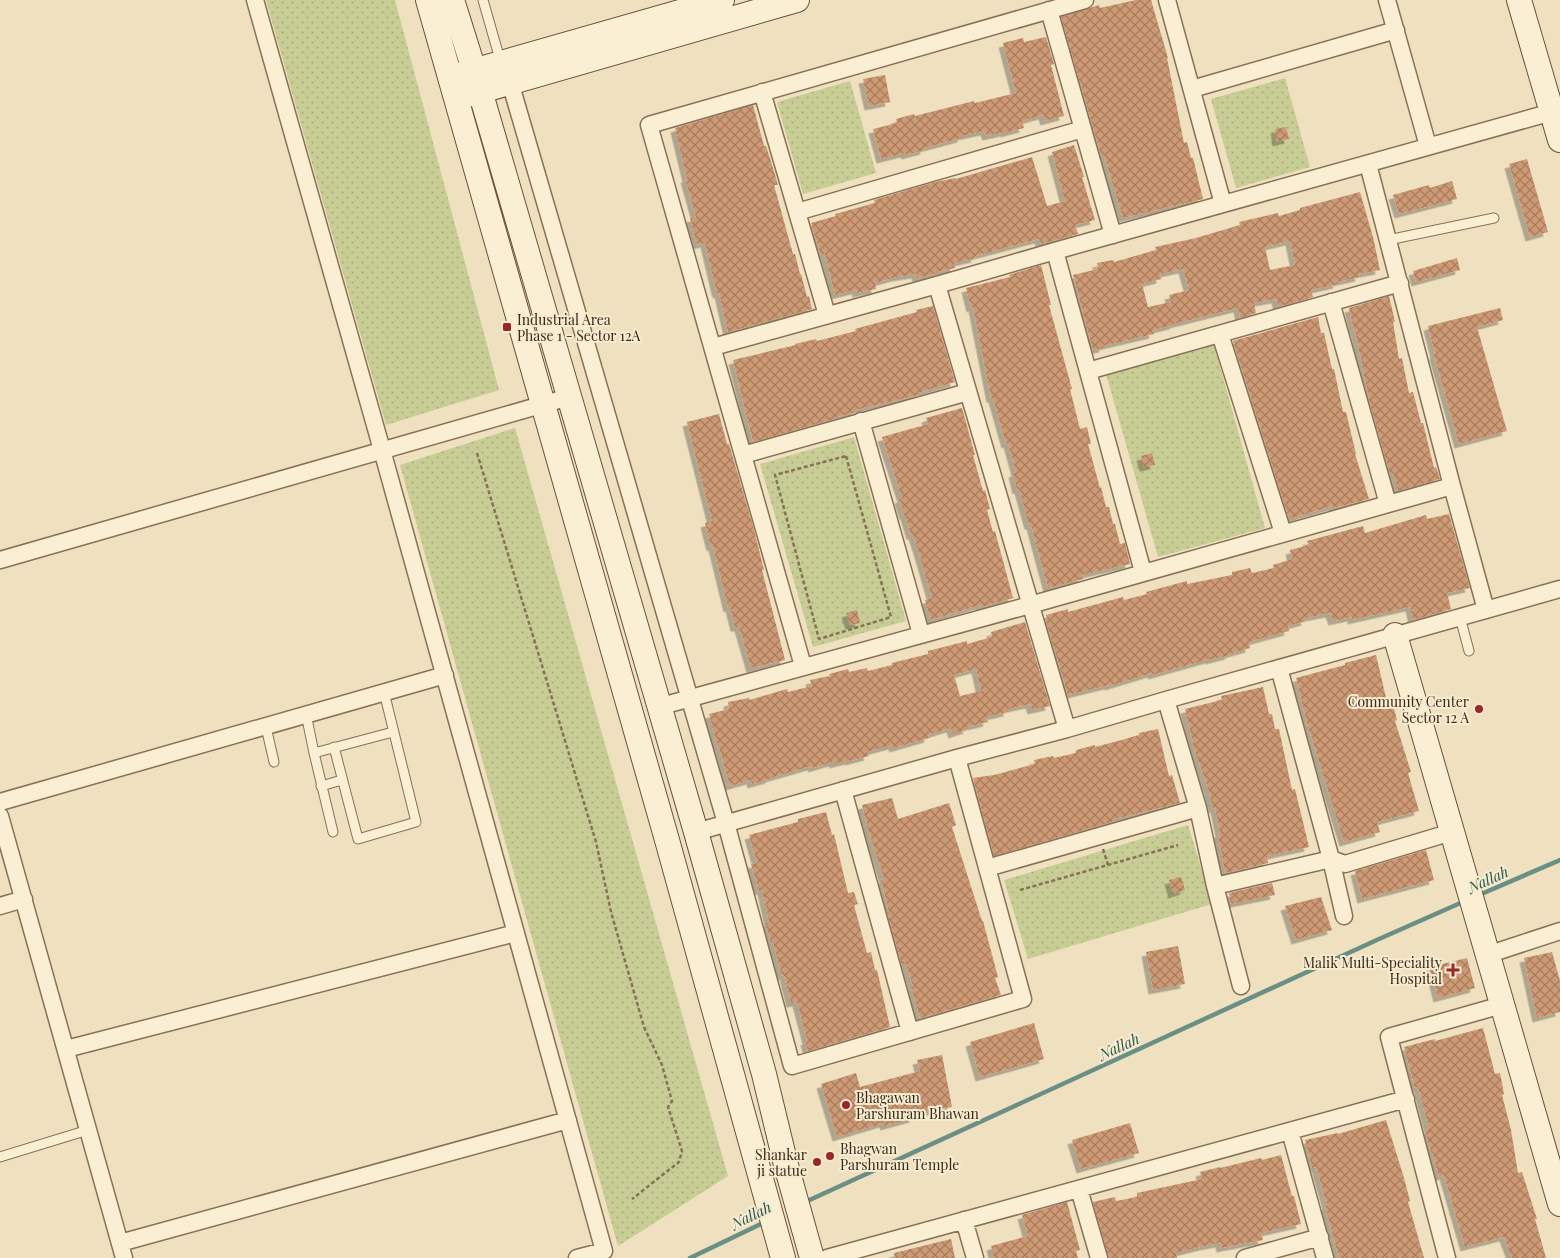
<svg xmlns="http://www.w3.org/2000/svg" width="1560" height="1258" viewBox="0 0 1560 1258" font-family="'Playfair Display',serif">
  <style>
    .park { fill: url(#park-dots) }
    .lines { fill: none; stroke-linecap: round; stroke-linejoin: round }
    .stream { stroke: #6a8f85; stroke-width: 4.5 }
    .building { fill: url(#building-cross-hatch); fill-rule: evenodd; filter: url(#shadow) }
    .lane-casing { stroke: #887157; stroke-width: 11 }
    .street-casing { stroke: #887157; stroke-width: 19 }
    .secondary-casing { stroke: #6a523b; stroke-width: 26 }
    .path { stroke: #887157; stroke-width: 2.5; stroke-dasharray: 4 2.5; stroke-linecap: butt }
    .lane { stroke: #faeed3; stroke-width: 9 }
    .street { stroke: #faeed3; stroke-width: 16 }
    .secondary { stroke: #faeed3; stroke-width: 24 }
    .poi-dot { fill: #992628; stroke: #f6ebcf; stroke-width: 2 }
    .labels { text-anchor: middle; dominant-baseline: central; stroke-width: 4; stroke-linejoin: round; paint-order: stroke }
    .poi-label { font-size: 14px; fill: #37291c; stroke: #f6ebcf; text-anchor: start }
    .water-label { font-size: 15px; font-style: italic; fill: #2b5854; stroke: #f6ebcf }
  </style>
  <defs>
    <pattern id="park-dots" width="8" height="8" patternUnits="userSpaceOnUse" patternTransform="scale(1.25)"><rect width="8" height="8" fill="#c7cd94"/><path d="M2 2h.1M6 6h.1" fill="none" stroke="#acb07f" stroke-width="1.8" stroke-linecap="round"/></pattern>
    <pattern id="building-cross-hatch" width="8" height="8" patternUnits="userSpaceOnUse" patternTransform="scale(1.25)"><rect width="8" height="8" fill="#ce9974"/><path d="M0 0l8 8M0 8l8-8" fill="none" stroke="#a87d5e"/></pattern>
    <filter id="shadow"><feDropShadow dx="-4.5" dy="4.5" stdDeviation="0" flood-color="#0004"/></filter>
  </defs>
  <rect width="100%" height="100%" fill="#efe0c0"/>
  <path class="park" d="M266 0H395L499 390 386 425Z
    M1285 78 1310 167 1236 188 1211 99Z
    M850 81 876 173 803 194 777 102Z
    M1214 345 1265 528 1158 557 1106 374Z
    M515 428 728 1176 618 1246 400 465Z
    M854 437 906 621 813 647 760 464Z
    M1188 825 1212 904 1028 959 1004 880Z"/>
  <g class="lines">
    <path class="stream" d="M1479 895 1560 860
      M803 1203 1379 939 1465 901
      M690 1258 765 1222"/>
  </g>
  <path class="building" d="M1136 0H1151L1168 58H1167L1184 143 1187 142 1191 158H1193L1203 199 1123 218 1104 155H1101L1061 17 1099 5 1100 8Z
    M1046 37 1054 64 1051 65 1064 116 1045 121 1043 115 1022 121 1024 128 1005 133V132L987 136 985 131 962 136V138L924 148 925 150 906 155 905 153 881 159 873 129 897 123 896 119 914 114 915 116 974 101 975 103 1016 93 1003 43 1023 38 1024 42Z
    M885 75 890 102 869 106 863 79Z
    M753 105 764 146H766L774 171 778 185H774L788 236 793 254H795L800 274H801L807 297 809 296 812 309 728 332 719 293 717 294 705 243 697 245 690 218 696 217 685 178H687L675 128Z
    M1286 127 1289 139 1277 142 1275 129Z
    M1074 145 1084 177H1082L1095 220 1075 225 1078 234 1041 244 1039 239 975 256 976 258 954 263 955 268 937 272 938 273 917 278 916 274 896 277 875 283 876 289 857 293 856 290 835 295 825 254 821 255 811 223 836 216 835 214 875 203 874 200 935 182 956 178V179L1032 157 1047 206 1065 201 1052 152Z
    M1527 159 1548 232 1530 237 1509 164Z
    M1452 181 1457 199 1399 214 1393 195 1429 185 1430 188Z
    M1360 192 1373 237 1380 270 1359 274 1360 277 1337 282 1338 284 1311 290 1313 297 1278 307 1276 299 1254 303 1256 313 1240 318 1238 308 1174 324V325L1153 330 1154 334 1103 346 1104 348 1093 350 1073 275 1098 269 1097 263 1113 260 1114 262 1156 250 1155 247 1196 238 1240 225 1239 222 1278 213 1279 216 1300 210V208ZM1290 241 1295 265 1270 270 1265 247ZM1183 269 1189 290 1169 295 1171 302 1148 307 1142 284 1161 279 1160 274Z
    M1457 258 1460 270 1416 282 1413 271Z
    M1041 265 1051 305H1049L1072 389H1070L1080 429 1087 427 1091 444H1088L1100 488 1101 487 1106 507H1109L1113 524H1115L1120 544 1125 543 1130 564 1082 575 1083 579 1048 588 1031 525H1029L1019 489 1017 490 1013 473 1016 472 1008 443 1006 444 993 398H991L973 307 971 308 966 288 1010 277 1009 275Z
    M1389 296 1395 322H1393L1399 359 1402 358 1409 393 1413 392 1421 423H1423L1434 468 1436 467 1440 479 1398 491 1393 473 1390 474 1370 404 1355 330 1354 331 1349 308Z
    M933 306 955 382 918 393V395L856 410V412L837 417V418L753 442 733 360 796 345 795 344 816 339 817 341 856 331 855 329 917 312 916 310Z
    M1500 308 1503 320 1477 327 1507 431 1459 444 1434 355 1435 354 1428 326Z
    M1318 317 1321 333H1324L1332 369H1334L1343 412H1346L1356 454H1355L1369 499 1333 508V506L1289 519 1233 341Z
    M962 408 975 455H973L983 491 985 490 990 509 987 510 993 532 995 531 1013 598 981 607 980 605 931 620 925 600 932 598 918 550 913 535H911L905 515H904L899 499 902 498 882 437 928 424 926 418Z
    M719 414 727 444H729L753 526 764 570H762L785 660 751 668 739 627H735L730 607 728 608 713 546 711 547 705 523 712 521 687 422Z
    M1152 453 1155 465 1144 467 1141 456Z
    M1449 514 1470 588 1447 593 1451 609 1413 620 1410 607 1352 620V617L1333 621 1330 613 1305 618 1306 621 1288 626 1289 631 1249 642 1250 648 1229 654 1230 655 1210 660V659L1153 675 1152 673 1110 686 1109 685 1068 695 1045 618H1047L1046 615 1068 609V612L1123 597 1124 600 1147 594 1146 592 1187 581V584L1232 575V572L1250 568 1252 573 1274 568 1273 565 1292 559 1290 550 1309 545 1307 541 1363 526 1365 533 1426 515 1427 519Z
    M857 610 860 623 850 625 846 613Z
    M1025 622 1050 706 1032 710 1030 704 1008 709V712L986 717 988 722 967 727 968 729 953 734 951 728 928 735 929 738 894 748 893 745 867 752 869 756 850 761V760L834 764 833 762 813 768 812 766 770 778V779L752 784 751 780 730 786 719 747 718 748 709 714 729 709 728 702 749 698V700L787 689 788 692 812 686 810 680 830 676 829 674 848 669 849 672 867 668 868 671 892 665V663L928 654V651L967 641V644L992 637 991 632ZM976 669 981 691 960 696 954 675Z
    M1376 655 1388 706 1393 705 1397 720 1395 721 1411 772 1408 773 1419 811 1377 822 1380 832 1344 842 1307 723 1296 678 1345 665V663Z
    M1263 687 1269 714H1272L1275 729H1279L1292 790 1295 789 1309 847 1267 856 1268 863 1225 873 1218 833H1220L1215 808 1213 809 1208 788 1195 752 1185 709 1222 700 1221 696Z
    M1158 729 1169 776 1172 775 1180 803 1115 819V821L994 856 973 778 994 775 1035 764 1034 760 1053 756 1054 758 1076 753V750L1095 745V747L1118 741 1139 735V733Z
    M892 798 898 819 949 803 956 825 952 827 982 921H983L998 977 995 978 1001 995 920 1018 911 987H913L906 964 902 965 887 912H889L881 880 884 879 868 829 862 805Z
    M826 812 832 835 834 834 848 893 854 892 858 904 854 905 867 953 871 952 875 970H877L890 1027 808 1051 805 1041 807 1040 797 1002 791 1003 784 975 782 976 773 942 771 943 765 923 769 922 762 890 759 891 751 864 757 863 749 835 798 822V819Z
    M1426 850 1434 880 1362 899 1355 871Z
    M1181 877 1185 890 1173 894 1169 880Z
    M1272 883 1275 895 1231 904 1229 893Z
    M1321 897 1332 930 1296 940 1285 906Z
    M1178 946 1185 984 1153 990 1146 952Z
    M1552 952 1560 981V1012L1537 1018 1524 958Z
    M1467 958 1475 988 1438 998 1430 967Z
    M1034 1023 1044 1059 980 1077 970 1042Z
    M1483 1028 1495 1074 1500 1073 1504 1094 1502 1095 1511 1130 1518 1173 1522 1172 1537 1219H1535L1546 1258H1512L1504 1237 1465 1247 1444 1175 1439 1177 1432 1152H1431L1425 1130 1429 1129 1418 1087 1415 1088 1404 1047 1435 1039V1041Z
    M942 1055 952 1107 913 1114 914 1118 885 1126 884 1123 837 1137 821 1084 856 1073 860 1087 920 1071 917 1060Z
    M1386 1120 1404 1178 1410 1201 1408 1202 1424 1258H1339L1325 1206 1327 1205 1316 1167 1312 1168 1305 1140 1338 1133V1134Z
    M1130 1123 1139 1153 1081 1169 1072 1140Z
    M1281 1155 1292 1196H1294L1301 1224 1261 1233 1263 1240 1221 1248 1220 1243 1204 1246 1176 1253 1177 1258H1109L1093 1202 1115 1197 1116 1201 1137 1197V1193L1202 1179 1200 1172 1220 1167V1168L1261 1158 1262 1160Z
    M1067 1202 1080 1250 1076 1251 1078 1258H994L991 1246 1028 1236 1022 1215Z
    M951 1239 955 1258H895L894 1253Z"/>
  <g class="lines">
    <g class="lane-casing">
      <path id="lane" d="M483 0 501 63
        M1388 240 1494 218
        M1460 617 1469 651
        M306 714 314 753 333 832
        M266 727 274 762
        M334 747 358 839 416 822 384 692
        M314 753 393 732
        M321 786 342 780
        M0 1157 88 1130"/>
    </g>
    <g class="street-casing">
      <path id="street" d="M255 0 382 450 604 1251 577 1258
        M1167 0 1223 204
        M1387 0 1428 146
        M1049 10 1113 235
        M510 82 726 823 792 1066 1023 999 957 758
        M1192 89 1396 30
        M762 92 827 315
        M1368 164 1452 486 1486 610
        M797 212 1083 129
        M1055 251 1143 572
        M937 285 1067 729
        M1331 302 1388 504
        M1220 334 1283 533
        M713 347 937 285 1055 251 1552 112
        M1088 371 1400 283
        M861 421 921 634
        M743 455 968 392
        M0 560 569 397
        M803 666 649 125 1085 0
        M1166 700 1198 808 1215 886 1331 859 1279 668
        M658 707 1030 605 1452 486
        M843 790 910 1032
        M0 802 445 675
        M0 816 124 1258
        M696 832 957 758 1067 729 1166 700 1560 589
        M987 868 1198 808
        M1215 886 1241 986
        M0 906 24 899
        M1344 916 1331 859 1345 864 1452 832
        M1487 955 1560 931
        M66 1049 516 933
        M1290 1131 1325 1258
        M1079 1189 1099 1258
        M964 1220 975 1258
        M120 1243 568 1120
        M827 1258 1406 1099
        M1245 1258 1320 1237
        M1447 1258 1389 1037 1502 1005"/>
    </g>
    <g class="secondary-casing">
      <path id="secondary" d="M428 0 667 840 783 1258
        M452 0 474 70 696 832 764 1074 786 1165 812 1258
        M1519 0 1560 140
        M459 75 722 0
        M467 95 797 0
        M1395 635 1560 1204"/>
    </g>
    <path class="path" d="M477 453 596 842 611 912 644 1027 662 1065 672 1101 668 1107 682 1151 679 1162 632 1199
      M846 456 891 617 819 639 775 475Z
      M1103 849 1108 865
      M1020 890 1178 845"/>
    <use href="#lane" class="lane"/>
    <use href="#street" class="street"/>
    <use href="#secondary" class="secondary"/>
  </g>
  <g class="poi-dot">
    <rect x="502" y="322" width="10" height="10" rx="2.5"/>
    <circle cx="1479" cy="709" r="5"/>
    <path d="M1450.5 962.5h5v5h5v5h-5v5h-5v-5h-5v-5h5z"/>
    <circle cx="846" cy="1105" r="5"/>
    <circle cx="830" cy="1156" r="5"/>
    <circle cx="817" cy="1162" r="5"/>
  </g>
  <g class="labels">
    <g class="poi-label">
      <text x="517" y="319">Industrial Area<tspan x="517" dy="16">Phase 1 - Sector 12A</tspan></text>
      <text x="1469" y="701" text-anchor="end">Community Center<tspan x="1469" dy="16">Sector 12 A</tspan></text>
      <text x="1442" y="962" text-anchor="end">Malik Multi-Speciality<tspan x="1442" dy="16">Hospital</tspan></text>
      <text x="856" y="1097">Bhagawan<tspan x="856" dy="16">Parshuram Bhawan</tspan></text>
      <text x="840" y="1148">Bhagwan<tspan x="840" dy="16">Parshuram Temple</tspan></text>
      <text x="807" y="1154" text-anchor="end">Shankar<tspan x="807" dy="16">ji statue</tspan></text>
    </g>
    <g class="water-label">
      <text transform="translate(1488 879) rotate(-24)">Nallah</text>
      <text transform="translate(1119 1046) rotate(-24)">Nallah</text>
      <text transform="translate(751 1215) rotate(-26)">Nallah</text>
    </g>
  </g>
</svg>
